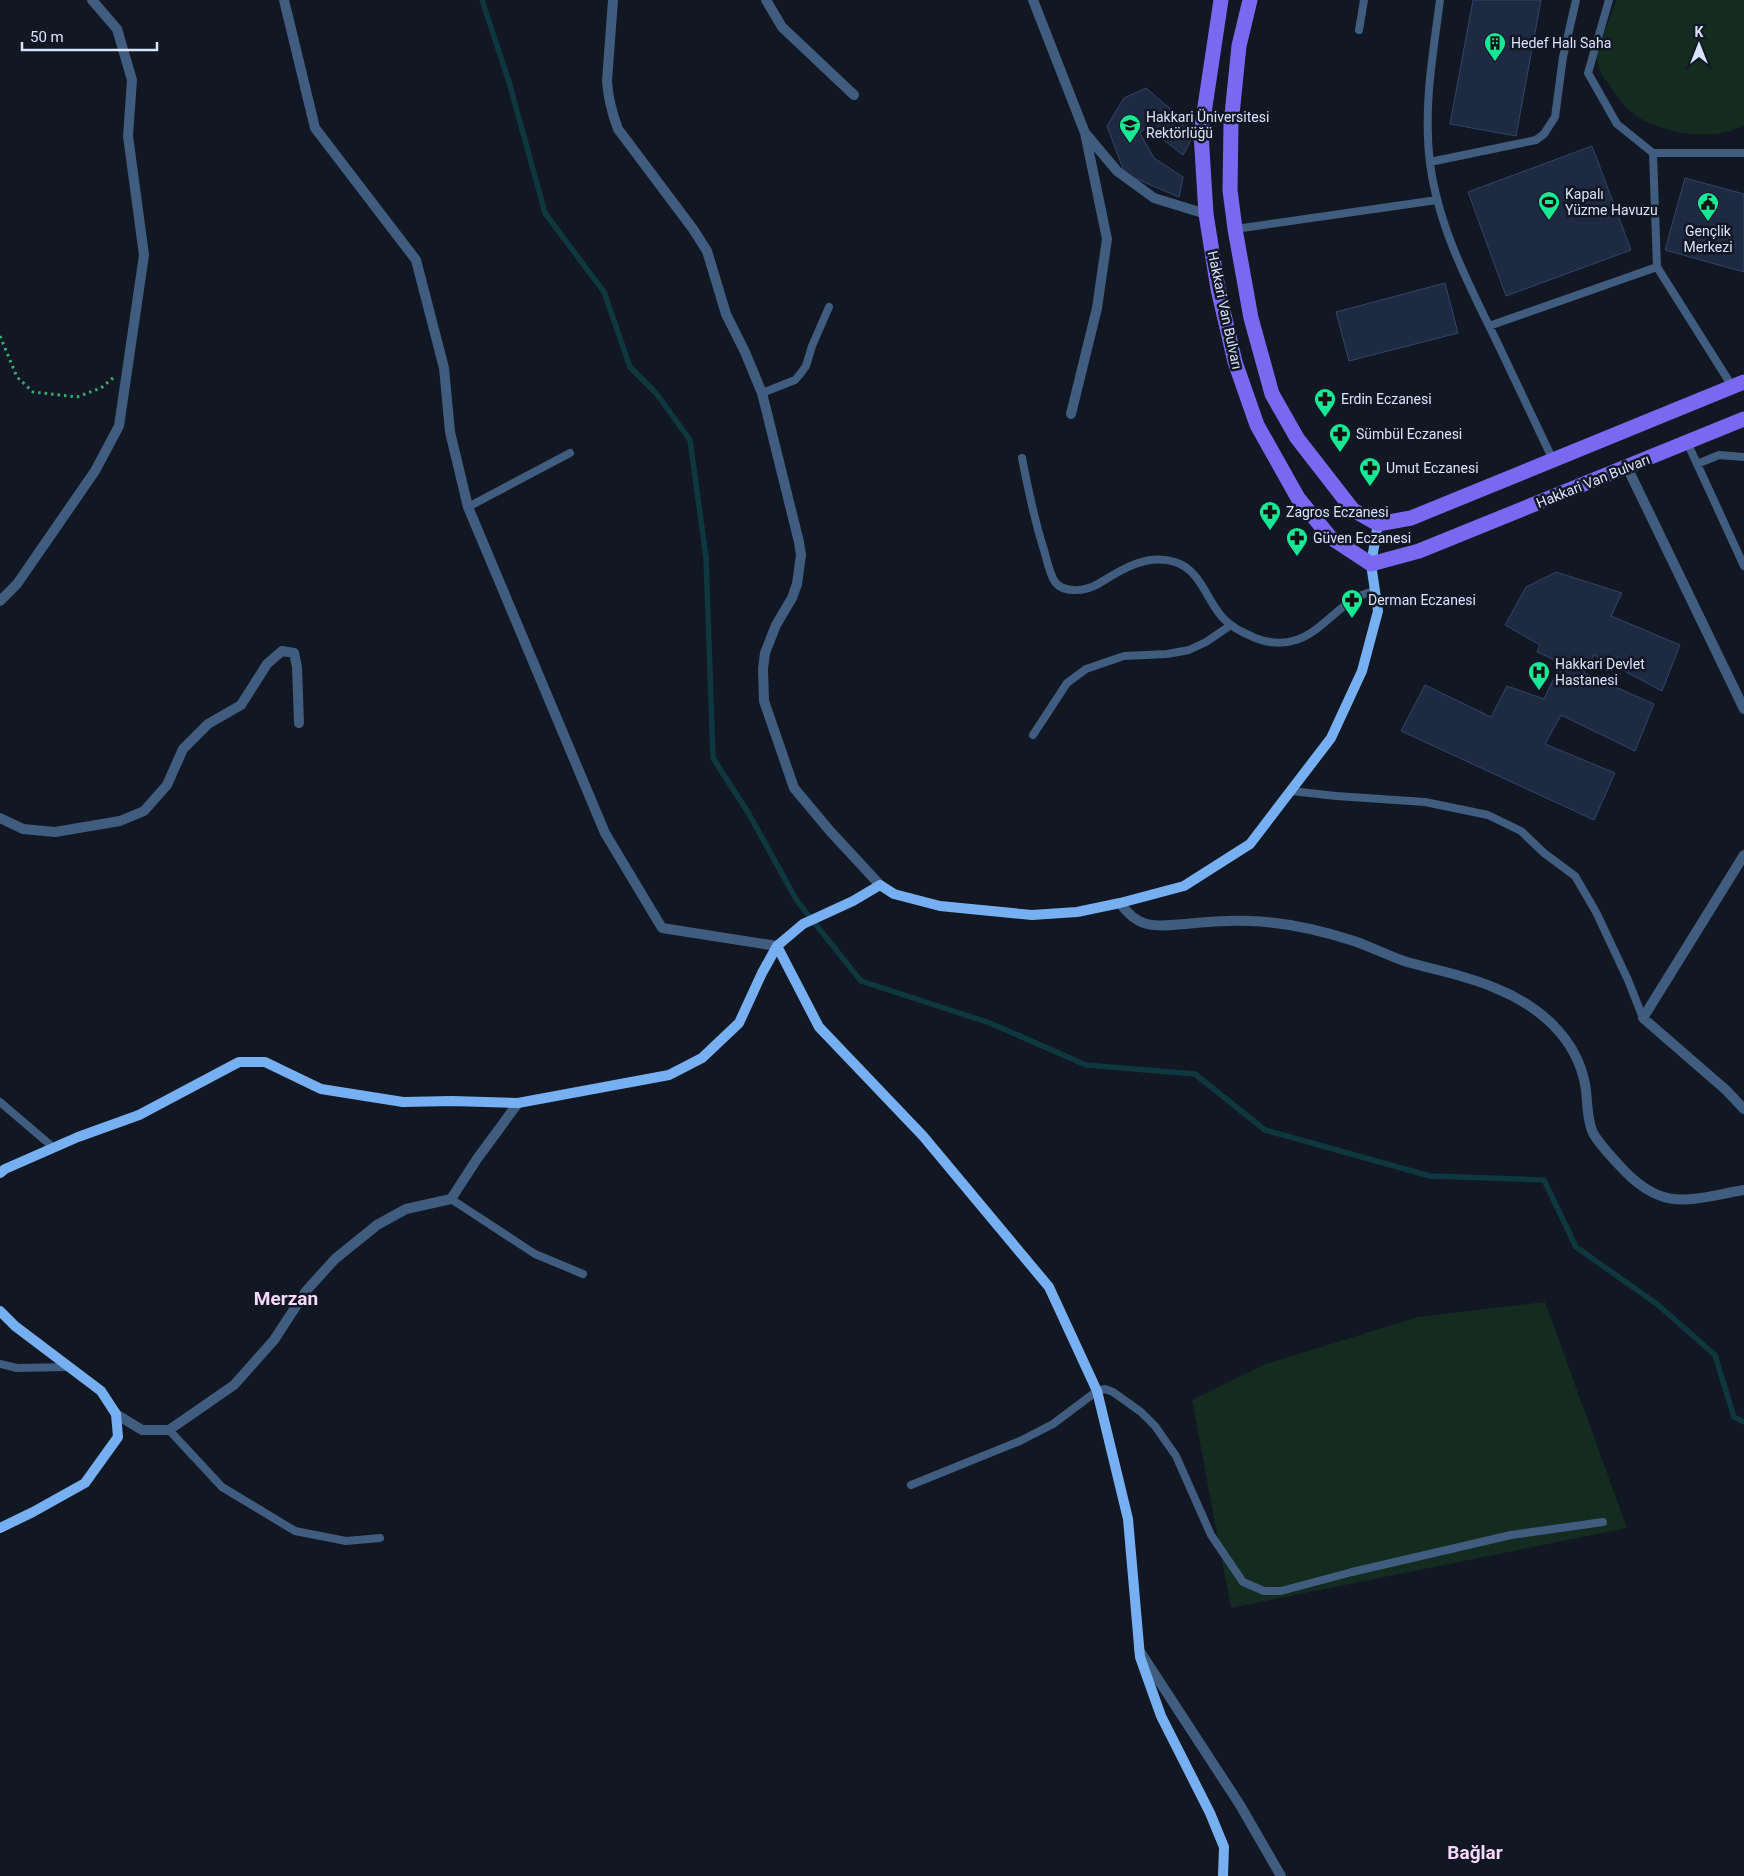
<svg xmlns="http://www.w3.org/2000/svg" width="1744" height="1876" viewBox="0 0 1744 1876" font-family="Roboto,sans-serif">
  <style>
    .green { fill: #142c20 }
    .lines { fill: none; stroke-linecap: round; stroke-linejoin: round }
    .stream { stroke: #0f373e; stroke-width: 5.5 }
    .building { fill: #1e2942; stroke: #33446c }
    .path { stroke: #3bab6d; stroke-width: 3; stroke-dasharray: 2.5 4; stroke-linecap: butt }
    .lane { stroke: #405c7e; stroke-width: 8 }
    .street { stroke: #405c7e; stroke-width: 10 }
    .secondary { stroke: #77b0f2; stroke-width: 10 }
    .primary { stroke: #7a68f1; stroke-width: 15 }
    .labels { text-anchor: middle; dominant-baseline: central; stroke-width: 5; stroke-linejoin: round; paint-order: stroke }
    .poi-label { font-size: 14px; fill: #d7e4fb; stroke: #111723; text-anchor: start }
    .street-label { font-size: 14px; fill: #d7e4fb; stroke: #111723 }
    .district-label { font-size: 19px; font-weight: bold; fill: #f7d8fb; stroke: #111723 }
  </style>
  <rect width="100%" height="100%" fill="#111723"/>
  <path class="green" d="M1616 0H1744V125C1715 142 1665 134 1638 117 1627 111 1617 96 1610 86 1604 78 1597 69 1597 58 1598 47 1612 13 1616 0Z
    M1545 1302 1627 1528 1231 1608 1192 1400 1263 1365 1418 1317Z"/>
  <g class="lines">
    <path class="stream" d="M482 0 509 82 545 213 604 292 630 367 656 393 690 440 706 557 713 758 749 814 797 901 861 981 990 1023 1086 1065 1195 1074 1265 1130 1430 1176 1544 1180 1576 1247 1657 1304 1715 1355 1734 1417 1744 1422"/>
  </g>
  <path class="building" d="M1473 0H1541L1516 136 1450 124Z
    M1146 88 1196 131 1183 155 1147 127 1140 133 1154 158 1183 177 1179 197 1125 174 1107 126 1124 98Z
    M1592 146 1631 250 1506 296 1468 192Z
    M1685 178 1744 194V272L1665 250Z
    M1445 283 1458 333 1349 361 1336 312Z
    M1556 572 1622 593 1611 616 1680 645 1662 691 1594 655 1584 673 1654 704 1635 751 1561 715 1545 744 1615 773 1594 820 1401 731 1425 685 1491 717 1507 686 1544 699 1561 663 1537 652 1540 645 1505 625 1526 587Z"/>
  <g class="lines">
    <path class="path" d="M0 336 17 377 33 392 77 397 101 388 113 378"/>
    <path class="lane" d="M1440 0C1433 54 1423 108 1430 163 1438 226 1468 283 1496 340 1515 380 1534 420 1553 460
      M1609 0 1588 73 1617 124 1653 153H1744
      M1359 30 1364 0
      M1653 153 1657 267 1732 386
      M1430 162 1536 140 1544 134 1555 117 1563 57 1576 0
      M1235 229 1437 200
      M1489 326 1657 267
      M762 393 795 380 801 373 806 366 812 346 829 307
      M1687 442 1744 566
      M1022 458C1028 489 1034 519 1044 550 1047 560 1049 573 1055 582 1064 594 1086 591 1098 584 1121 570 1146 553 1175 562 1201 570 1206 600 1223 618 1232 628 1243 632 1255 638 1268 643 1281 645 1296 640 1319 633 1337 608 1357 597 1363 594 1369 593 1375 590
      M1697 464 1719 455 1744 457
      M468 507 570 453
      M1033 735 1067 683 1086 669 1124 656 1167 654 1189 650 1206 642 1231 625
      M1291 791 1336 796 1425 802 1488 815 1521 831 1544 853 1575 876 1596 912 1628 980 1643 1018
      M0 1102 54 1148
      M451 1199 535 1254 583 1274
      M0 1364 17 1368 69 1367
      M169 1430 222 1487 295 1531 346 1541 380 1538
      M911 1485 1020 1441 1053 1424 1097 1391 1105 1389 1113 1392 1141 1412 1155 1426 1176 1456 1211 1535 1243 1582 1264 1591H1281L1352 1572 1511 1535 1603 1522"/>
    <path class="street" d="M284 0 315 128 416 260 444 368 450 432 468 507 605 833 662 928 777 946
      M613 0 607 81C608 98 612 113 618 129L693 229 707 251 726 314 745 352 762 393 799 542 801 555 797 584 792 598 776 625 765 653 763 669 764 701 794 788 830 831 880 885
      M766 0 782 27 854 95
      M1033 0 1085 133 1107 239 1097 308 1071 414
      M1086 134 1117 171 1154 198 1206 214
      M1627 467 1744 709
      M0 601 17 584 95 471 119 426 144 255 128 136 132 80 117 29 92 0
      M0 818 23 829 55 832 120 821 144 811 167 785 183 749 208 724 241 705 267 664 282 651 294 653 297 667 299 723
      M1744 855 1643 1018 1726 1090 1744 1109
      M1120 903C1127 913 1135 921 1147 924 1159 927 1172 925 1185 924 1206 922 1228 920 1249 921 1285 922 1320 930 1354 941 1371 947 1387 955 1404 961 1434 970 1466 975 1495 988 1538 1005 1576 1037 1585 1084 1588 1099 1586 1118 1593 1133 1599 1144 1610 1155 1619 1165 1662 1213 1687 1200 1744 1190
      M116 1414 142 1430H169L234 1385 274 1340 306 1291 335 1259 377 1225 406 1209 451 1199 477 1159 518 1103
      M1139 1650 1240 1805 1281 1876"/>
    <path class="secondary" d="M777 946 819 1027 923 1136 1049 1287 1097 1391 1128 1519 1140 1657 1161 1716 1210 1813 1224 1847 1223 1876
      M0 1173 5 1169 78 1137 139 1115 239 1062H265L321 1089 403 1102 452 1101 518 1103 669 1075 702 1058 739 1023 762 973 777 946 803 924 853 901 880 885 894 894 940 906 1032 915 1077 912 1120 903 1184 886 1250 844 1331 738 1362 671 1378 611 1371 564 1378 524
      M0 1311 15 1326 101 1391 116 1414 118 1437 85 1483 33 1512 0 1528"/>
    <path class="primary" d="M1221 0 1201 133 1206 214 1218 289 1235 362 1257 425 1298 498 1330 537 1371 564 1419 551 1744 419
      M1250 0 1239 46 1231 124 1230 190 1235 229 1251 318 1272 394 1297 438 1353 510 1378 524 1411 518 1744 382"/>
  </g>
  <defs>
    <g id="building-pin" transform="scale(1.125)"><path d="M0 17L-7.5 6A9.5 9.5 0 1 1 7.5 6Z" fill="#16e895" stroke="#111723"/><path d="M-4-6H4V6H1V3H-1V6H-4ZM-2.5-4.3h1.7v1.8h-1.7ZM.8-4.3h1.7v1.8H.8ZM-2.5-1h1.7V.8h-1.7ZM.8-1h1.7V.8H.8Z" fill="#111"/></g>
    <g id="university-pin" transform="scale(1.125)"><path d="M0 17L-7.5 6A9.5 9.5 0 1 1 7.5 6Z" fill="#16e895" stroke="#111723"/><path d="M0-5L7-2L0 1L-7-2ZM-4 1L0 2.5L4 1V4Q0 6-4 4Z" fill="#111"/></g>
    <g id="stadium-pin" transform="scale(1.125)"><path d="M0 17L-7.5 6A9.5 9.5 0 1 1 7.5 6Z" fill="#16e895" stroke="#111723"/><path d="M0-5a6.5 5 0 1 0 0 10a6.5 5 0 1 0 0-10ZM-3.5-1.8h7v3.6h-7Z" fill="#111"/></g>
    <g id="civic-pin" transform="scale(1.125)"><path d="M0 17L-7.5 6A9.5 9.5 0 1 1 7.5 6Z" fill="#16e895" stroke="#111723"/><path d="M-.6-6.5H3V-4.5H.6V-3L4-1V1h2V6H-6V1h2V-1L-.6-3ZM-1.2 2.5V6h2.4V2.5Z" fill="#111"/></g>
    <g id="pharmacy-pin" transform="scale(1.125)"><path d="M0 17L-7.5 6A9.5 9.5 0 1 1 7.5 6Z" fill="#16e895" stroke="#111723"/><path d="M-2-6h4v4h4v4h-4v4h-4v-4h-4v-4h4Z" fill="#111"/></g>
    <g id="hospital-pin" transform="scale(1.125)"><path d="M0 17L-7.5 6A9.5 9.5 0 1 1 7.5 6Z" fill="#16e895" stroke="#111723"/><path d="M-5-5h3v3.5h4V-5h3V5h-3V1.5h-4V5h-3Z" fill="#111"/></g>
  </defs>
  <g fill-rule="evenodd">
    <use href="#building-pin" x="1495" y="43"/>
    <use href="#university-pin" x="1130" y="125"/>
    <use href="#stadium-pin" x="1549" y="202"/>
    <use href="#civic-pin" x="1708" y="203"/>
    <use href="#pharmacy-pin" x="1325" y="399"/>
    <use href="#pharmacy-pin" x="1340" y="434"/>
    <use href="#pharmacy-pin" x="1370" y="468"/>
    <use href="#pharmacy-pin" x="1270" y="512"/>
    <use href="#pharmacy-pin" x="1297" y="538"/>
    <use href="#pharmacy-pin" x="1352" y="600"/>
    <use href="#hospital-pin" x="1539" y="672"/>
  </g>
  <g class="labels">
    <g class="poi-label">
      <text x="1511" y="43">Hedef Halı Saha</text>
      <text x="1146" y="117">Hakkari Üniversitesi<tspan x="1146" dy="16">Rektörlüğü</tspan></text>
      <text x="1565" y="194">Kapalı<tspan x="1565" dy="16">Yüzme Havuzu</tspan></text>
      <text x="1708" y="231" text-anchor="middle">Gençlik<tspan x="1708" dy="16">Merkezi</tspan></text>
      <text x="1341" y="399">Erdin Eczanesi</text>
      <text x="1356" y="434">Sümbül Eczanesi</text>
      <text x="1386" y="468">Umut Eczanesi</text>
      <text x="1286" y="512">Zagros Eczanesi</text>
      <text x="1313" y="538">Güven Eczanesi</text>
      <text x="1368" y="600">Derman Eczanesi</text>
      <text x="1555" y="664">Hakkari Devlet<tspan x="1555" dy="16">Hastanesi</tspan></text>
    </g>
    <g class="street-label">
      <text transform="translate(1225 310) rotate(78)">Hakkari Van Bulvarı</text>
      <text transform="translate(1593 481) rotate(-22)">Hakkari Van Bulvarı</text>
    </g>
    <g class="district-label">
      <text x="286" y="1298">Merzan</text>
      <text x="1475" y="1852">Bağlar</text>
    </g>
  </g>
  <g transform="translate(1699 45)" stroke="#111723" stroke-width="4" paint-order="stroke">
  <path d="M0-4L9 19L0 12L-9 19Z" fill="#d7e4fb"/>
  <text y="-8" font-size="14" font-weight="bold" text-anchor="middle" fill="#d7e4fb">K</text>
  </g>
  <path d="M22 42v8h135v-8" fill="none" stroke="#d7e4fb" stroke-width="2.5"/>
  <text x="30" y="42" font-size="15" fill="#d7e4fb" stroke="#111723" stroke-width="4" paint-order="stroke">50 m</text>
</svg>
